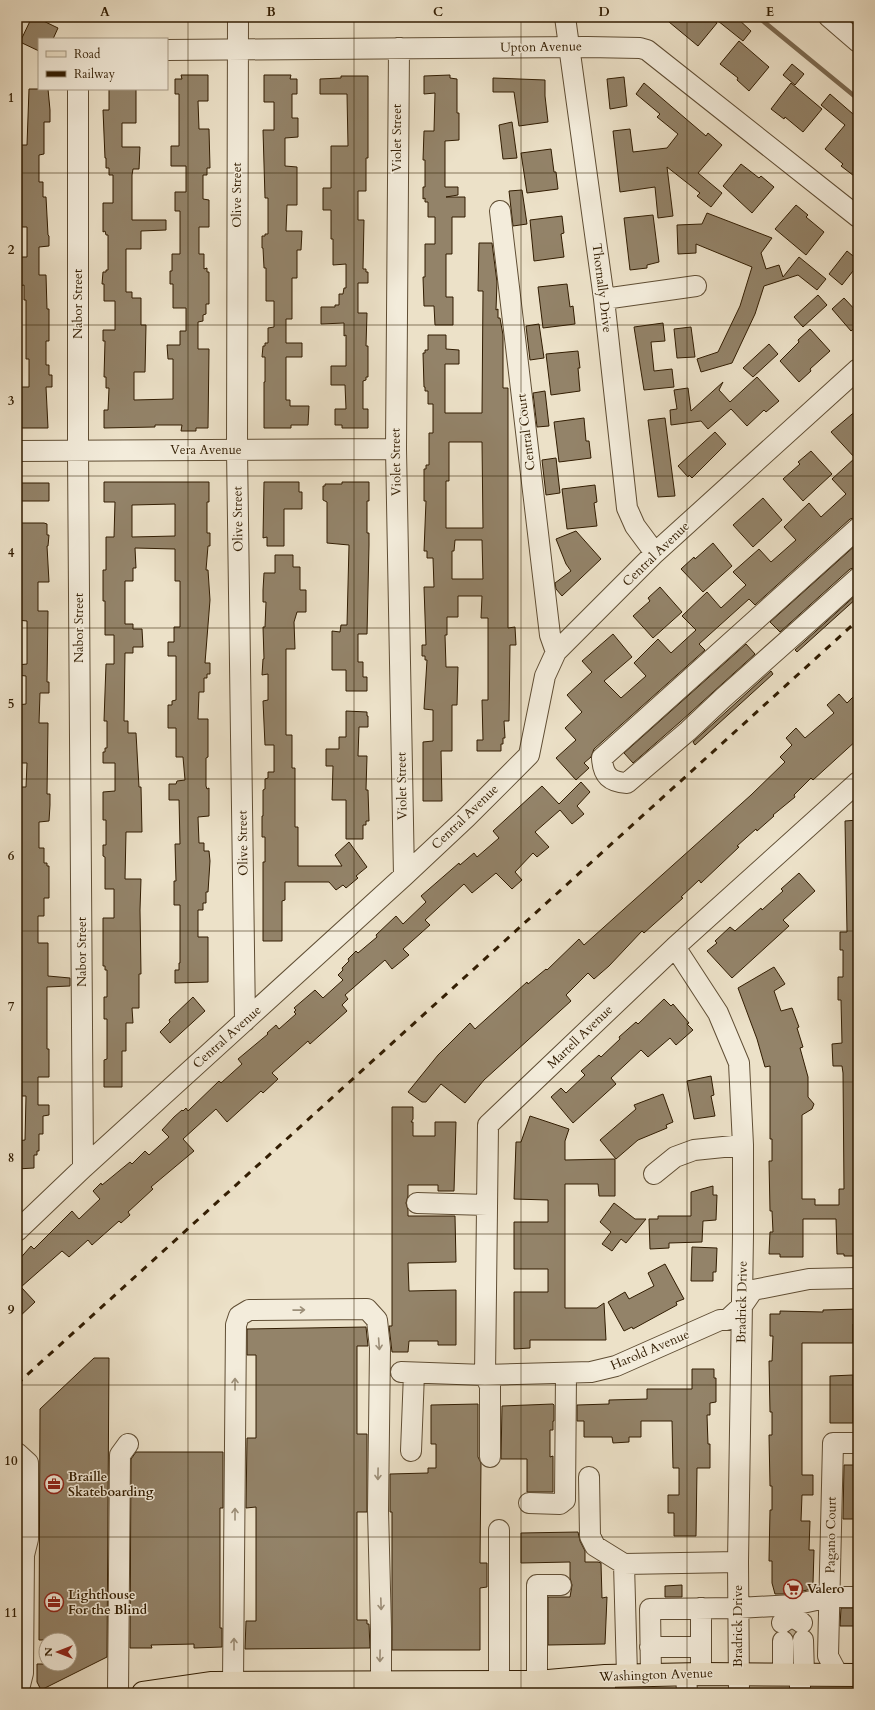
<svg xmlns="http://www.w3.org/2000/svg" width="875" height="1710" viewBox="0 0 875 1710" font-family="Cardo,serif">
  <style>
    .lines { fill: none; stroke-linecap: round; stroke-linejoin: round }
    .stream { stroke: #7c6a51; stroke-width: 4.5 }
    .building { fill: #938369; stroke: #321d02; fill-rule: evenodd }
    .minor-tunnel { stroke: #c7baa0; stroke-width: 20; stroke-dasharray: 20 10; stroke-linecap: butt }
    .minor-casing { stroke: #604e34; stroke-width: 22 }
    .major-casing { stroke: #321d02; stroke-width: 24 }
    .minor { stroke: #f3ecdb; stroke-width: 20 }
    .major { stroke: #ece1c8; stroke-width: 22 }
    .rail { stroke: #321d02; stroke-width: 3; stroke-dasharray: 7 7; stroke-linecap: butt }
    .oneway { stroke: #9c8f79 }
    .grid { fill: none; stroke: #321d02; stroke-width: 1; stroke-opacity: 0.55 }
    .labels { text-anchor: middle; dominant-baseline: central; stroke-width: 3; stroke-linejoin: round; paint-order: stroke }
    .street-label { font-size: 13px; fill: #321d02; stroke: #f3ecdb }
    .poi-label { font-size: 13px; font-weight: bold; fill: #321d02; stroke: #f3ecdb; text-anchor: start }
    .neatline { fill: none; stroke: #321d02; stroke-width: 1.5 }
    .grid-label { font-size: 13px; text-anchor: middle; font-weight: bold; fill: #321d02 }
  </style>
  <rect width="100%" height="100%" fill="#ece1c8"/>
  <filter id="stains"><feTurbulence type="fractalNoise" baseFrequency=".005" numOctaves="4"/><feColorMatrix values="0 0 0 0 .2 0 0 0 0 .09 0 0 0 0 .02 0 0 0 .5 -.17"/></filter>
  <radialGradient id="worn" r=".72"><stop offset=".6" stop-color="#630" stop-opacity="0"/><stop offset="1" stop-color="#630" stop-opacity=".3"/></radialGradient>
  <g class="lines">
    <path class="stream" d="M758 17 858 99"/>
  </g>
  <path class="building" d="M32 17H35L58 28 53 39H39V51L20 42Z
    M663 17H709L717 23 698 46Z
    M713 17H736L751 31 743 41Z
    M739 41 769 67 749 91 737 80 738 78 720 64Z
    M792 64 804 74 795 85 783 75Z
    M181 75H208V101H198L199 129H209L210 168H207V175H203V199L209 200V227H199V254H204V269L207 268V272H209V304H206V314L203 315V321L198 322V349H209L208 428H196V431H181L182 425H155V427L104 428V410H108L109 388H106V377H104L105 341H103V330H115V301H104V284H102L103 272H106V270H108V235H106L105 231 103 232V203H113V175H109V168H106V158H105L103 110H109V89H136V123H122V147H140L139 169H133L132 175V220H166V230L141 231V249H126V292H132V298H141V325H146L145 372H134V400L173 399V359H168L167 345H180V331H186V308H173V284H170V271H172V254H180V211H175V192H186V166H171V146H179V94H175V79H182Z
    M264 75H291L290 79H297V94H292V118H298V137L285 138V166L297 167V205H287L286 231H302L301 250H297V278H292V319H286V343H302V357H286V400H290V406H309L308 425H291V428H264V382H265V357H262L263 346H265V343H268V328L274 327V301H266V268H264L263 248H262V236H265V234H268V198H265L263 130H274V102H264Z
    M450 75V78L457 79V113H459V140L445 141V187H458V195L446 197H465V217H452V254H446V297H453V325H435L434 306H424L423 277H425V244H435V217H428V202H425V198L423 199V187H425V160H423L424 131H434L435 93 424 94V76Z
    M341 76H368V158H366V191H358V220H364L363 269H366V272H368V283H358V313H367L366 346H368V377H366V380L363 381V409H368V428H342V425H335V409H346L345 385H331V366H346V335L344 336V323L321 324V307H335V305H339V294H343L344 288H346V264L333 265V239H331V210H323V188H331V146H348L347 94H320V79L341 78Z
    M624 77 627 106 610 109 607 79Z
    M493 78 545 80V96L548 122 519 126 514 92H493Z
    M644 83 706 136 708 133 722 145 698 173 722 193 711 207 697 196 700 193 667 167 673 216 658 218 655 187 620 192 613 131 630 129 633 152 667 148 678 134 657 117 660 114 636 94Z
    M791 83 822 109 803 132 785 117 784 119 771 109Z
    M29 89H48L50 110V122H44V154L39 155V182H43V197H46L48 235 49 236V246L39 247V275H46L47 309H49V341H46V365H49V375H52V387H46L48 428H21V425H17V410H21V387H29V359H26V300H24V285L20 286V283H17V257H27V227H17V182H20V145H27Z
    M830 94 853 114 858 109V179L841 166 843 164 825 149 845 125 821 105Z
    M512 122 517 158 503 159 499 125Z
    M551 149 554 172H556L558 189 527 193 521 153Z
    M741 164 759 178 761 176 774 187 752 213 723 186Z
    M522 190 527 224 513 226 509 191Z
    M796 205 808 215 806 217 824 232 806 255 775 229Z
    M707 213 772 238 761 253 766 269 779 265 783 277 799 257 826 279 817 290 798 275 764 286 755 314 732 363 701 372 697 359 718 352 740 306 752 267 696 244V253L678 254 677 225 702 224Z
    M653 215 659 262 647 265V268L630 270 624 218Z
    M562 216 564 233 561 234 564 257 534 261 530 220Z
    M479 243H492L497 282 496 310 498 309V318H500L503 335V388H508V628L515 627 516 645H510L509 721H504L505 738H503V744H501V751H477V740H483L482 700H488V618H481L482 596H458V617H447V635H445L446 667H458L457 705H452V751H441L442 801H423V742L433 741V710L424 709 427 660H425V656H422V645H426L424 587H434L433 558H427V551H424L426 501H424V469H426V465H429V433H433V404H428V391H425V387H424L423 353H425V350H428V335H446V349L459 350V364H445V413H482L483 291H478ZM449 442H482L483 528H446V481H449ZM455 540H482L483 579H452V551H454Z
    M847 251 858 260V276L853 271 842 285 829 274Z
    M567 284 570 307 573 306 575 324 543 328 538 287Z
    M818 295 827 305 803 327 794 317Z
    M844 298 858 313V325L851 331 832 309Z
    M663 323 665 341 651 342 654 371 672 369 674 387 644 390 634 327Z
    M539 324 544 358 530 360 526 326Z
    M691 327 695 357 677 358 674 329Z
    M810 329 830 351 810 369 811 371 799 382 780 361 799 342 798 340Z
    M769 344 778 354 753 377 743 368Z
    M578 351 580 368H578L580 391 551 395 546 354Z
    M757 377 779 401 766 412 764 410 747 426 731 409 708 429 701 421 671 425 670 410 677 409 674 390 688 388 691 411 723 382 719 390 730 402Z
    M545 391 549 426 537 427 533 393Z
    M858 409V517L850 519 755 605 749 599 699 644 705 650 594 749 591 757 584 763 589 768 576 780 556 758 576 740 565 728 582 712 567 695 592 672 582 661 613 634 632 657 604 681 621 698 646 676 634 663 658 639 671 653 696 630 682 616 707 592 721 608 746 585 733 572 759 549 771 562 796 540 784 527 809 503 821 517 846 494 832 479 855 458 831 432Z
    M584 418 586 441H589L591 458 559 462 554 422Z
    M665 418 675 496 658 497 648 420Z
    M715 432 726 444 692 478 689 475 688 477 678 466Z
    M811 451 832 474 803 501 783 479 800 464 798 462Z
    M556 458 560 493 546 495 542 460Z
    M104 482H209V502H207V533H210V546H208L206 570H208L210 600 205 663H210V674H207V678H204V692H199L198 719H208V757L206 758V786L207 789 209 788V816L198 817 199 843H204V851H209L210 861 208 892H206V903H203V910H198V937H208V982L175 983V970H179V963H180V905H174V881H176L175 844H180L179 800H169V784H176L177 781 185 780 183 757H176V728H168V705H172V701L176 700V656H168V642H174V627H180V581H175V549L135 548 136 568H133V581H125V624H133V629H142L143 647H133V653H125L124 721H128V733H136L139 787H141L142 832H126L125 879H141L140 910 141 974H139V1008H132L133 1023H126V1051H122V1087H104V1060L107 1059V1019H104V997H107V970H105V966H103V918H114V889H105V857L103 856V845H106V820H103V792L115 791V763H103V752H105V748H107V721H104L106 664H114V635H105V601H103V570H106V537H114L115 502H104ZM175 504V536L132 537V505Z
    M264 482H299V492H302V509H284V546H267V537L263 538Z
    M342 482H369V501H367V533H369V545L367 634H358V662H363V677H367V691H346V670H332V631L340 632 341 625H347L349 545 327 543V502L323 500V486H325V484H342Z
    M21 483H49V501H17V486H21Z
    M595 485 597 502 594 503 597 526 567 529 562 489Z
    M763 498 782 520 753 547 733 525Z
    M17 523H44L47 524V535H49L48 546H47L49 582H38V611H48L47 682H49V693H40L39 723H48L47 794H50V805L49 821 39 822V848H44V863H47V866H49V898H44V916H38V943H48V976L70 978V986L47 987V1049H49V1077H38V1105H49V1115L43 1116V1134H39V1151H37V1155H34V1168L17 1169V1141L25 1140 26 1096H17V787H26L27 763H17V705L26 704V676L17 675V665L27 664V621L17 620V604H21V582H17Z
    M576 531 601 559 562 596 556 589 555 583 571 571 566 564 556 539Z
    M713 543 732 566 703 592 681 569 694 557 695 559Z
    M858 543V567L850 569 780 632 770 622Z
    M275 555H293V567H300V590H306V612H297L294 622 295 649H286V735H292V768H295V827H298V866H342L335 855 349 842 367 867 356 876 358 878 346 888 343 885 336 890 329 882H285V900L282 901V941H263V862H265V837H262V816H263V790L265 789V779L268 778V772H274V745H265L263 701 268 700V674L262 675 263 659H264L263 627H265L266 602H263V590L264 573H275Z
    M660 587 682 612 653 638 633 616 650 601 648 598Z
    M858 593V597L797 652 795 650Z
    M746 644 755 654 680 722 633 763 624 753Z
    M771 671 773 674 695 745 693 742Z
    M858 692V739L813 780 811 778 794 795 795 797 773 815 774 816 757 831 756 829 737 846 739 847 701 883 699 880 681 897 683 898 644 933 642 931 609 966 594 979 588 973 566 995 571 1001 484 1080 465 1103 441 1084 426 1102H422L408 1092 438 1055 470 1023 475 1029 527 982 528 984 546 969 547 970 579 939 584 945 751 795 785 762 780 757 792 745 786 738 796 728 805 738 834 713 827 705 839 694 847 703Z
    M346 711 367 712V716H368V727H359L358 756H367L366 790H368L369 821H366V825H363V839H346V800H332L333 766H326V749H339V737H346Z
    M581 782 590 792 577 806 584 814 572 824 560 810 535 832 549 847 537 857 533 853 515 872 522 880 512 889 496 873 472 893 464 884 425 920 430 925 403 949 409 955 392 969 385 960 345 995 348 999 342 1005 347 1011 310 1044 308 1041 272 1073 278 1079 263 1093 261 1091 227 1122 216 1109 183 1139 194 1151 151 1187 153 1189 128 1212 130 1215 121 1223 119 1221 92 1245 88 1240 69 1257 62 1251 21 1287 35 1302 17 1319V1262L31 1246 34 1249 72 1211 79 1219 100 1199 93 1191 101 1183 102 1185 130 1162 132 1164 145 1151 149 1155 169 1137 162 1130 174 1117 182 1110 183 1111 186 1108 188 1111 219 1081 221 1083 242 1064 238 1059 268 1034 267 1033 276 1025 279 1029 296 1014 294 1012 296 1010 294 1008 315 990 323 998 343 980 338 975 343 970 342 968 349 961 348 959 356 951 358 953 377 937 376 935 396 916 403 924 426 902 421 896 459 863 460 865 474 853 477 857 499 838 493 831 542 786 559 804Z
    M858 820V1256H844V1254H837L836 1219H803V1257H780V1254H769L770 1232H773L772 1211H770L769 1161H772V1139H770V1066L765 1067 757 1039 738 988 774 967 785 984 774 991 781 1011 792 1008 799 1027 797 1028 803 1047 800 1048 808 1077V1097L814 1104 812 1109 802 1115V1199H815V1205H839V1189H844L843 1073 842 1066H833L832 1044 842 1043 841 1000H838V977H843V950H840V932H847L845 821Z
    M799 873 815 891 783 920 789 926 732 978 707 951 717 943 715 941 730 927 735 931 761 908 762 910 783 891 781 889Z
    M193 997 205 1011 170 1043 160 1032 170 1022 169 1020Z
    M664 999 671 1006 673 1004 689 1023 687 1024 693 1030 676 1045 670 1038 648 1057 641 1050 611 1078 616 1084 573 1123 551 1097 561 1088 566 1093 585 1075 581 1071 599 1055 601 1057 620 1039 619 1037 636 1022 638 1024Z
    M711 1076 714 1095 711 1096 715 1116 694 1119 687 1081Z
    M663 1094 673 1122 666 1125 667 1128 638 1140 616 1159 600 1140 636 1109 634 1105Z
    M392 1107H413V1119L411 1122H413V1136H435V1122H456L454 1191H438V1185H408V1196L406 1203 408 1210V1216H455L456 1262 408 1263 409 1291 456 1290V1345H438V1341H409L408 1352H392L389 1326H392Z
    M530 1116 569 1129 565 1141V1160L615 1159V1196H599L598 1184H565V1308H597L604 1303 606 1340H530V1348L514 1349V1292H548V1269H514V1222H548V1200L514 1199 516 1142H521Z
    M713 1186V1195H717L716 1220 703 1221 702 1242 669 1243V1248L650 1249 649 1219H658V1216H691V1192Z
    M614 1203 635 1219H646L626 1243 621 1239 612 1251 602 1244 611 1232 600 1222Z
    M692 1247 717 1248 716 1272H713V1281H691Z
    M665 1264 684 1299 676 1302 677 1305 633 1329 632 1327 624 1331 608 1302 625 1292 629 1299 654 1286 648 1273Z
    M858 1309V1324H853V1343H802V1475H813V1495H802L801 1521H810L809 1550H814L813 1584 811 1589 791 1594H775L772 1583V1561H769L770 1510H772V1486H770L769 1435H772V1412H770L769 1361H772L773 1336H770V1314H780V1311L823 1312V1310Z
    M366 1327 368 1346H357V1434H367V1512H357V1620H367V1624H369L370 1648 245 1649 246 1621H256V1507L246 1508 247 1438H256V1355H247V1329Z
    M94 1358H109L107 1657 41 1690 37 1682V1664H70V1640H39L40 1409Z
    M692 1369H714V1378H716V1402L710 1403V1415H707L708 1444H710V1468H697L696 1536H674V1513H668V1495H679V1468H673L672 1421H641V1437H629V1442L613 1443 612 1437H584V1421H577V1405L609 1404V1400L647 1399V1389H692Z
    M853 1375V1423H830V1376Z
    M478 1404V1457L481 1463 480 1563H487V1587L480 1588V1650H392V1512H390V1474L428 1473V1468H436V1444H431V1405Z
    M553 1404 554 1405V1421H553V1430H550V1457L553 1456V1492H527V1459H501L502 1406Z
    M136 1452H223V1508H220V1628H222V1647L194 1648V1644L151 1645 152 1648H130L131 1459Z
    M844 1465H858V1519H843Z
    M578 1532 580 1541 585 1551V1562H598L601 1563 602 1598 607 1597 605 1644 548 1645V1597H570L572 1585 570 1578V1562L521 1563V1533Z
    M682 1585V1597H665V1586Z
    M841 1608H858V1626H840Z"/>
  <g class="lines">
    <path class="minor-tunnel" d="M792 1623 793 1640"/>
    <g class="minor-casing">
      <path id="minor" d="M238 17 237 450 245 1021
        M565 17 604 299 627 508 635 526 655 553
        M829 17 858 42
        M399 48 396 449 404 876
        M167 50 587 47 640 48 647 50 858 217
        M78 89V451L83 1168
        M500 211 550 635 556 652
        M604 299 696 286
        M17 451 396 449
        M858 528 602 758C603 776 610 782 627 783L688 731 723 698 858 578
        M675 947 718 1013 739 1063 743 1145V1235L738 1562 739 1693
        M654 1174 675 1157 694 1150 743 1145
        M417 1203 487 1205
        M17 1231 83 1168 404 876 466 818 529 755 545 676 556 652 655 553 858 369
        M401 1372 485 1375 591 1372 616 1366 720 1320H727L742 1306 753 1290 809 1279 858 1278
        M411 1451 414 1373
        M17 1453 28 1463V1539L24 1555 23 1673 18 1693
        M490 1457V1386L485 1375 488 1125 675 947 858 782
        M589 1477 590 1536 595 1546 624 1564 738 1562
        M529 1503 560 1504 565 1500 566 1373
        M499 1530V1682
        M624 1564 627 1675
        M701 1608V1674
        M782 1623 792 1616 802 1623
        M803 1640 804 1674
        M783 1641V1674
        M650 1647H701
        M686 1674 687 1693
        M800 1674V1693
        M651 1675 650 1609 738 1608 793 1605 830 1597H858
        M838 1675 828 1656 833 1443H858
        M537 1682V1585H561
        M233 1683 236 1325 239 1316 249 1310 367 1309 377 1320 380 1348 378 1510 381 1629V1683
        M118 1693 120 1455 128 1444
        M605 1693V1676"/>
    </g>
    <g class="major-casing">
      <path id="major" d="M143 1693 212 1683 537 1682 605 1676 701 1674 858 1675"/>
    </g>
    <use href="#minor" class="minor"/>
    <use href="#major" class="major"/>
    <path class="rail" d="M17 1384 858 620"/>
  </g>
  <defs><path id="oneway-shaft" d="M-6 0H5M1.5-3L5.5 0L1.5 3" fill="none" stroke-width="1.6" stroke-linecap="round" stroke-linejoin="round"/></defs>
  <g class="oneway">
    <use href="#oneway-shaft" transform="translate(299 1310) rotate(-1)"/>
    <use href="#oneway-shaft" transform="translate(379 1344) rotate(86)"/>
    <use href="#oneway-shaft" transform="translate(235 1384) rotate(-90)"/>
    <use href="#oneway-shaft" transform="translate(378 1474) rotate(91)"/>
    <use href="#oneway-shaft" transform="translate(235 1514) rotate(-90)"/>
    <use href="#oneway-shaft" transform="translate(381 1604) rotate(88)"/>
    <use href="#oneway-shaft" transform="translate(234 1644) rotate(-90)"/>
    <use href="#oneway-shaft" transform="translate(380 1656) rotate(91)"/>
  </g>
  <path class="grid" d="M188 17V1693M354 17V1693M521 17V1693M687 17V1693M17 173H858M17 325H858M17 476H858M17 628H858M17 779H858M17 931H858M17 1082H858M17 1234H858M17 1385H858M17 1537H858"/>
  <defs>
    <g id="office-ring" transform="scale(1)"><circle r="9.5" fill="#f3ecdb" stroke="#8f2418" stroke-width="1.5"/><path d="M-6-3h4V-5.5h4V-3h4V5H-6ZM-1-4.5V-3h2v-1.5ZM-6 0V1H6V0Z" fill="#8f2418"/></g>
    <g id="supermarket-ring" transform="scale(1)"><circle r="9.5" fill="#f3ecdb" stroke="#8f2418" stroke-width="1.5"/><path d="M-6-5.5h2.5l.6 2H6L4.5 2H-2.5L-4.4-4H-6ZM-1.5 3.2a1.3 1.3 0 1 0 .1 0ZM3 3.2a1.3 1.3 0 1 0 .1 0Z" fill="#8f2418"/></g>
  </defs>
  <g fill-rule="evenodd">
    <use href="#office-ring" x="54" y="1484"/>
    <use href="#supermarket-ring" x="793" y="1589"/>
    <use href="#office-ring" x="54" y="1602"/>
  </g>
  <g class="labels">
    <g class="street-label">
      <text transform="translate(541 47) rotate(-1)">Upton Avenue</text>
      <text transform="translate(397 138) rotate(-90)">Violet Street</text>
      <text transform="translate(237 195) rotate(-90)">Olive Street</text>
      <text transform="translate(602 288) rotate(83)">Thornally Drive</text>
      <text transform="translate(78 304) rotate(-90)">Nabor Street</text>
      <text transform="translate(526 432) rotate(-97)">Central Court</text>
      <text x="206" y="450">Vera Avenue</text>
      <text transform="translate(396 462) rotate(-91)">Violet Street</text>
      <text transform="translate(238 519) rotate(-91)">Olive Street</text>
      <text transform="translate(656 554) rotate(-44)">Central Avenue</text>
      <text transform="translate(79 628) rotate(-90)">Nabor Street</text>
      <text transform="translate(402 786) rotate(-91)">Violet Street</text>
      <text transform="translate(465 817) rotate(-44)">Central Avenue</text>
      <text transform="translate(243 843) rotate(-91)">Olive Street</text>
      <text transform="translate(82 952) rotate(-90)">Nabor Street</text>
      <text transform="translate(227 1037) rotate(-42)">Central Avenue</text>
      <text transform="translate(580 1037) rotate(-44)">Martell Avenue</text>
      <text transform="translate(742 1302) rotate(-89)">Bradrick Drive</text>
      <text transform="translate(650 1350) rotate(-23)">Harold Avenue</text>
      <text transform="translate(831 1535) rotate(-89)">Pagano Court</text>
      <text transform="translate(738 1626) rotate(-90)">Bradrick Drive</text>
      <text transform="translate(656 1675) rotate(-2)">Washington Avenue</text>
    </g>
    <g class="poi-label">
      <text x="68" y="1477">Braille<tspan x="68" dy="15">Skateboarding</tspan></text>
      <text x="807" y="1589">Valero</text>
      <text x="68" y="1595">Lighthouse<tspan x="68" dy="15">For the Blind</tspan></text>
    </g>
  </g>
  <rect width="875" height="1710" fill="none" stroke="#ece1c8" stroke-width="44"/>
  <rect x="38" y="38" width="130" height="52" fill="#f3ecdb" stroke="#a69984"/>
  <rect x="46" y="51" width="20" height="6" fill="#ece1c8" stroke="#a69984"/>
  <text x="74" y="58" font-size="12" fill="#321d02">Road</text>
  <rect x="46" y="71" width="20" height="6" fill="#321d02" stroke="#a69984"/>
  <text x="74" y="78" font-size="12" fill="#321d02">Railway</text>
  <g transform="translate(58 1652) rotate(270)"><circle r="19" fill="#f3ecdb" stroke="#a69984"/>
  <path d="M0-3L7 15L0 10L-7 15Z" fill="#8f2418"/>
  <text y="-6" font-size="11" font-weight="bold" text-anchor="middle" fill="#321d02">N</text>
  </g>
  <rect x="22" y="22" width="831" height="1666" class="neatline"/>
  <g class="grid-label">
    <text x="105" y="16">A</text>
    <text x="271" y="16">B</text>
    <text x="438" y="16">C</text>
    <text x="604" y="16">D</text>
    <text x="770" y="16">E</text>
    <text x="11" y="102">1</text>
    <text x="11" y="254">2</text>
    <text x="11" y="405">3</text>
    <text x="11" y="557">4</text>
    <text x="11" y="708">5</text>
    <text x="11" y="860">6</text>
    <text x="11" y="1011">7</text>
    <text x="11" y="1162">8</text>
    <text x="11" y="1314">9</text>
    <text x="11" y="1465">10</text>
    <text x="11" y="1617">11</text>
  </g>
  <rect width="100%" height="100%" filter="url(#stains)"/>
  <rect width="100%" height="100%" fill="url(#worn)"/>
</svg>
